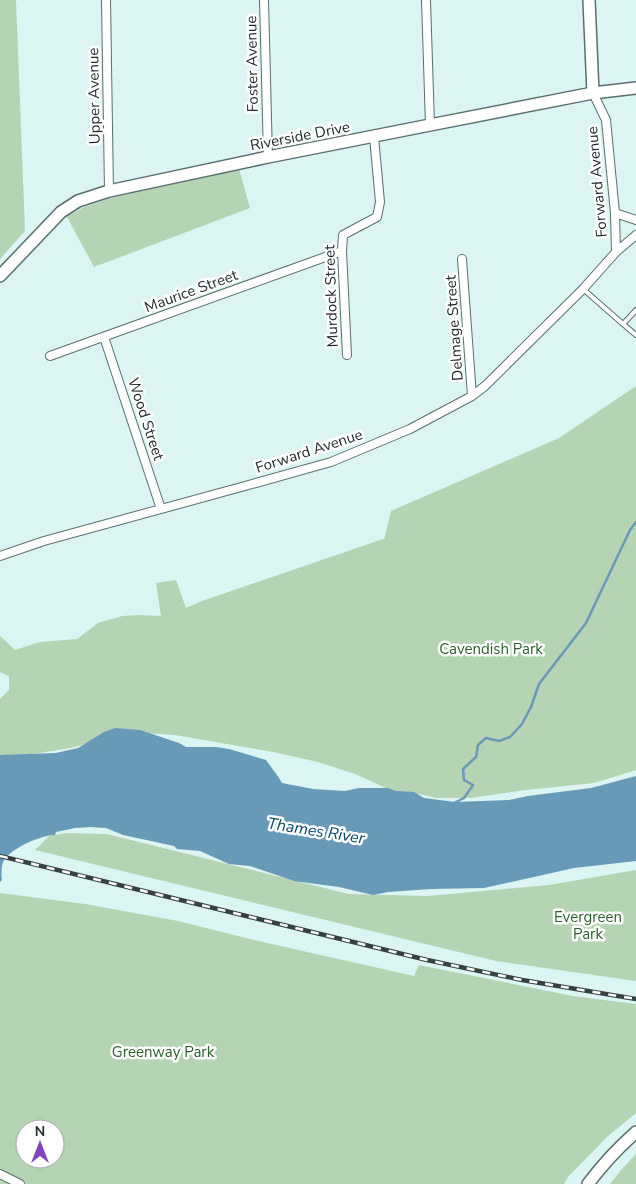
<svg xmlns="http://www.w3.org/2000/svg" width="636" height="1184" viewBox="0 0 636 1184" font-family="'Nunito Sans',sans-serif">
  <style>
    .green { fill: #b5d4b3; fill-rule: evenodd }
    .water { fill: #6899b6 }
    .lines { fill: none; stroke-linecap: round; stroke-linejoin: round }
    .stream { stroke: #6899b6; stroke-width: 2.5 }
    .lane-casing { stroke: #596f6d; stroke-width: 6 }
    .street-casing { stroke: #596f6d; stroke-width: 10 }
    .secondary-casing { stroke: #596f6d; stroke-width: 14 }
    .lane { stroke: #fff; stroke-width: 4 }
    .street { stroke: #fff; stroke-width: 8 }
    .secondary { stroke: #fff; stroke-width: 11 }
    .rail-casing { stroke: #354140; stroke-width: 4.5 }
    .rail { stroke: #fff; stroke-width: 2.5; stroke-dasharray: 8; stroke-linecap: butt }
    .labels { text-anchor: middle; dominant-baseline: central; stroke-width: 5; stroke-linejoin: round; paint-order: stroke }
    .street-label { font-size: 15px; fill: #212b2a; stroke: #fff }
    .park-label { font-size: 15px; fill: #2d5f2c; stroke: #fff }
    .water-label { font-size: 16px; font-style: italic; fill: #054866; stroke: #fff }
  </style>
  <rect width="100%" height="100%" fill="#dcf4f2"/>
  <path class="green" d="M0 0H16L25 231 0 259Z
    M239 169 250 208 94 267 67 217 82 208 117 196Z
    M636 386V770L594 783 526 790 471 798H436L420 794 397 793 355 774 318 762 273 752 175 735 129 732 71 748 7 758H0V699L9 690V676L0 672V636L15 650 40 642 77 639 98 623 122 616 140 615 161 616 156 583 176 580 186 608 202 601 380 540 384 539 391 511 559 438Z
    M67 833 107 834 349 894 428 896 549 885 636 870V981L496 961 35 850 49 836Z
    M0 893 85 904 178 921 250 939 414 976 419 965 573 996 636 1004V1113L607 1137 568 1177 564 1184H0ZM25 1129H55V1159H25Z
    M636 1154V1184H610L621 1170Z"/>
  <path class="water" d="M115 728 140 730 179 743 186 747H216L229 749 266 760 277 775 282 783 313 789 345 791 359 788H388L396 791 414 792 424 798 455 802 509 800 528 796 591 788 636 776V861L574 868 484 888 431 889 388 892 373 895 339 887 294 881 250 866 229 864 200 851 177 849 174 846 123 835 106 828 91 827 75 828 56 832 55 835C41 835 12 848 4 860 1 865 1 875 2 880L0 882V755L56 753 78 748 104 732Z"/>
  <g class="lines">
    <path class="stream" d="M454 803 464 798 473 785 464 780 463 769 476 757 478 745 486 738 499 741 510 737 522 724 531 707 539 684 586 623 630 530 636 522"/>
    <g class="lane-casing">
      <path id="lane" d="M583 289 623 324 636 335
        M623 324 636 310"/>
    </g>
    <g class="street-casing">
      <path id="street" d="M106 0 109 191
        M264 0 268 157
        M426 0 430 125
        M615 213 636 220
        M616 252 636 235
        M462 259 472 396
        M104 337 161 509
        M347 355 342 251 343 235 377 217 380 202 374 137
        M50 356 342 251
        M0 556 44 541 245 486 331 462 410 429 472 396 485 386 583 289 616 252 615 213 606 120 593 93
        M0 1174 20 1184"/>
    </g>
    <g class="secondary-casing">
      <path id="secondary" d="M589 0 593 93
        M0 276 61 212 78 201 109 191 268 157 430 125 593 93 636 88
        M588 1184C602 1165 618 1148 636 1132"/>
    </g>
    <use href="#lane" class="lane"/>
    <use href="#street" class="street"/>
    <use href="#secondary" class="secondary"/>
    <g class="rail-casing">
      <path id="rail" d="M0 856 427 960 522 980 636 999"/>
    </g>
    <use href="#rail" class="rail"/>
  </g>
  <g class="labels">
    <g class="street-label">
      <text transform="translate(252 64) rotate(-91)">Foster Avenue</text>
      <text transform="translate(94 96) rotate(-91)">Upper Avenue</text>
      <text transform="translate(300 136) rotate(-11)">Riverside Drive</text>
      <text transform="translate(597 182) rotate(-95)">Forward Avenue</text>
      <text transform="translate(191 291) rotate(-20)">Maurice Street</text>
      <text transform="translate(331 296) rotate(-92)">Murdock Street</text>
      <text transform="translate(454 328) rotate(-94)">Delmage Street</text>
      <text transform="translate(146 419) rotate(72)">Wood Street</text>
      <text transform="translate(309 451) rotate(-18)">Forward Avenue</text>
    </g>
    <g class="park-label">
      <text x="491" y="649">Cavendish Park</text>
      <text x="588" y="917">Evergreen<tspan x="588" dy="17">Park</tspan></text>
      <text x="163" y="1052">Greenway Park</text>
    </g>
    <g class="water-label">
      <text transform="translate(316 831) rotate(9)">Thames River</text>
    </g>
  </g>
  <g transform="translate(40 1144)"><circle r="24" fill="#ffffff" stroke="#a6aaaa"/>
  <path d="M0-4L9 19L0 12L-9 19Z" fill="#8145bb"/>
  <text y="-8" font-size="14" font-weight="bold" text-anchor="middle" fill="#212b2a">N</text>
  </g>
</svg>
